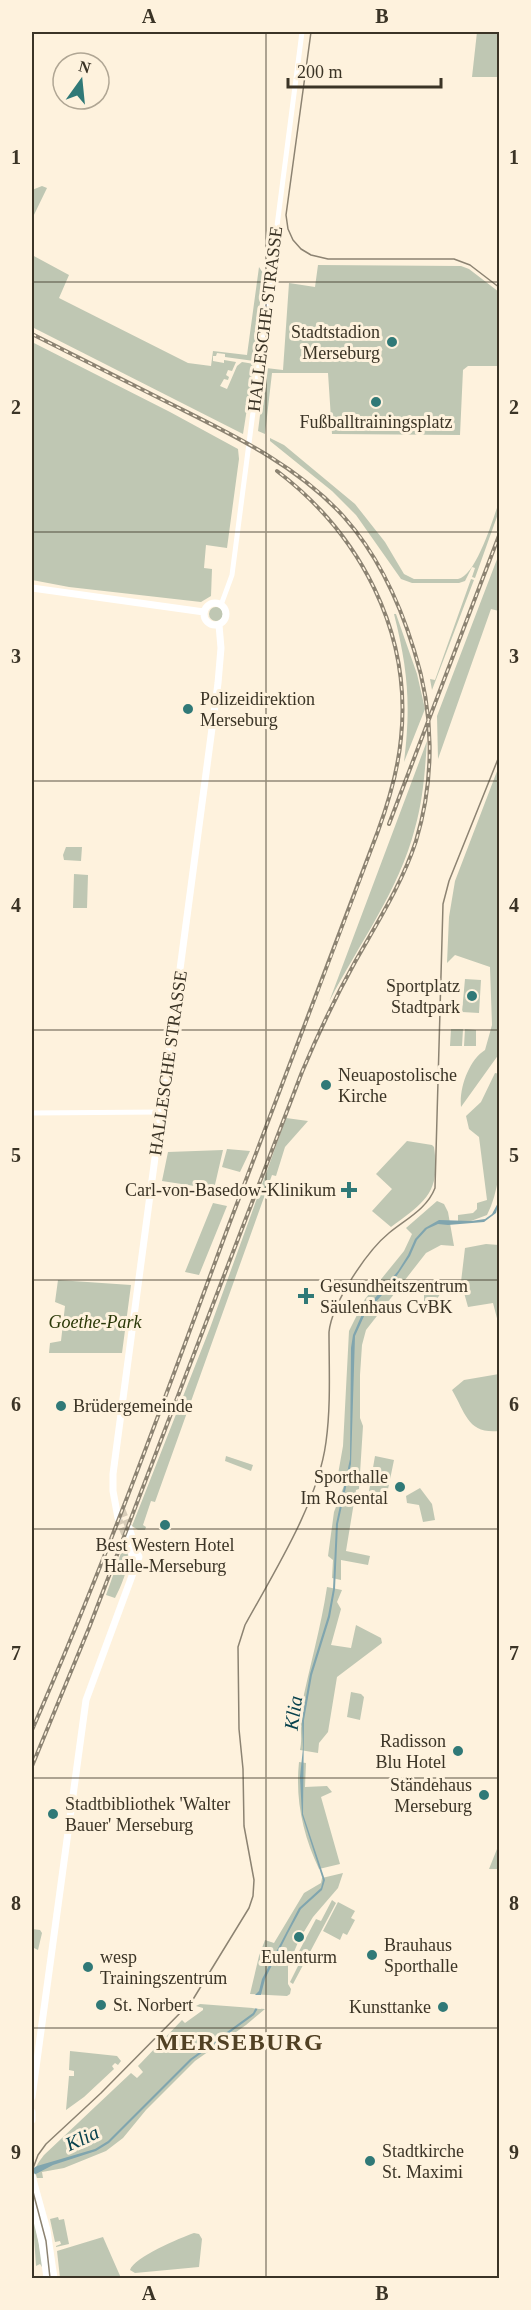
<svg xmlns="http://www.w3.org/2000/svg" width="531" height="2310" viewBox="0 0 531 2310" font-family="Georgia,serif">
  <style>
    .green { fill: #bfc7b3 }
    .water { fill: #80a5ae }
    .pier { fill: #fef2dd }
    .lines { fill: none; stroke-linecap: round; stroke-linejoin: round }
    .major-tunnel { stroke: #d7ccb8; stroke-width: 7; stroke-dasharray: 7 3.5; stroke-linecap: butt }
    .minor { stroke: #fff; stroke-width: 5 }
    .major { stroke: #fff; stroke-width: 7 }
    .tram { stroke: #8c8372; stroke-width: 1.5 }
    .rail-casing { stroke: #8c8372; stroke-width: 4 }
    .rail { stroke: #fef2dd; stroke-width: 1.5; stroke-dasharray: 4.5; stroke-linecap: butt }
    .grid { fill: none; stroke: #3b3426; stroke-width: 1.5; stroke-opacity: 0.55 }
    .poi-dot { fill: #307977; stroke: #fef2dd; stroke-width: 2 }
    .labels { text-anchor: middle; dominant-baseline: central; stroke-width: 6; stroke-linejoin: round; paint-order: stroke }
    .street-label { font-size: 18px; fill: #3b3426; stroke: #fef2dd }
    .poi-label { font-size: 18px; fill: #3b3426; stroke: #fef2dd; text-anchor: start }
    .park-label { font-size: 18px; font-style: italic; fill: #2a3807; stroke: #fef2dd }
    .water-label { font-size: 20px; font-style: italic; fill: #08424d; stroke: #fef2dd }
    .district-label { font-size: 24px; font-weight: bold; letter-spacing: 1.5px; fill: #514124; stroke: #fef2dd }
    .neatline { fill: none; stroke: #3b3426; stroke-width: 2 }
    .grid-label { font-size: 20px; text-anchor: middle; font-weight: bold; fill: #3b3426 }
  </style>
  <rect width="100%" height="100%" fill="#fef2dd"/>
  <path class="green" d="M477 32H499V77H472Z
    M42 186 47 188 32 219V190Z
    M32 255 69 275 59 298 188 363 211 366 213 351 247 355 259 267 263 273 254 361 225 357V354L217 353 216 356H213V361L224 363V360L236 362 232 371 228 370 226 375 229 377 228 380 224 379 220 386 227 389 237 366 242 362 254 364 243 434 32 327Z
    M318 265 461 266 469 269 499 292V366H468L463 370 460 435 332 434 328 373H272L265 434 258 431 266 368 283 370 289 283 315 287Z
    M32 342 170 412 238 449 239 459 227 548 206 545 204 568 212 569 211 596 201 602 69 587 32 580Z
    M270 438 284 445 355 504 385 542 404 574 414 579H458C476 576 493 519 499 502V511L475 578 472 577 475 568 472 567 465 581 459 583H412L401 579 356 515 332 491 270 441Z
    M499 554V611L491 609 438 759 437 716Z
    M471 579 474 580 432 690 430 679 435 680Z
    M209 614a7 7 0 1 1 14 0a7 7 0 1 1-14 0Z
    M394 614H396L417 674 425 709 404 762C411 705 408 670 394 614Z
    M427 741C425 771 423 800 415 828 399 891 358 945 329 1002Z
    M499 766V1054L461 1107C459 1088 469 1060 485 1050L492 1025 490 967 455 955 447 963 449 917 455 881Z
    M66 847H82L81 861 64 860 63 855Z
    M74 874 88 875 87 908H73Z
    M465 979 481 980 479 1013 462 1012Z
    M451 1029H463L462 1046H450Z
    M465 1029 476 1030V1046H464Z
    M495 1073 500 1074C500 1118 507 1176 487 1215L471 1221H458V1215L473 1213 477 1209V1203L487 1200 479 1137 469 1129 466 1116 481 1102Z
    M286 1118 308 1121 285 1147 276 1176 272 1175 155 1502 151 1501 143 1525 146 1527 145 1530H138L132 1526 210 1328Z
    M407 1141 432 1145 434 1147C441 1194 424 1202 391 1227L372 1211 392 1189 376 1174Z
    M227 1149 250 1151 240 1172 222 1167Z
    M223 1150 214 1189 162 1181 168 1152Z
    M437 1201 444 1204 448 1212 454 1246 441 1245 426 1253 366 1330 362 1345 360 1375V1418L363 1426 359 1489 356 1490 346 1551 370 1556 368 1565 341 1560V1580L332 1578 333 1560 328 1556 334 1512 345 1483 337 1480 343 1446 349 1331 365 1299 404 1251 412 1234 406 1228Z
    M213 1203 227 1206 199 1275 185 1272Z
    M486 1244 499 1245V1326L493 1303 468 1307 461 1282 465 1248Z
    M58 1280 131 1285 122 1353H49L50 1343 61 1341 65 1306 55 1302Z
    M435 1290 440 1294 435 1303 424 1302V1295Z
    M499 1374V1431C468 1434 466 1414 452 1390L464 1380Z
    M226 1456 253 1465 251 1471 225 1461Z
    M375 1456 394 1460 387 1494 369 1491Z
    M420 1488 432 1504 435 1520 423 1522 419 1505 407 1503 406 1496Z
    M125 1542C133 1560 123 1582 115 1598L106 1595Z
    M327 1587 342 1590 337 1602 341 1609 331 1645 351 1648 356 1625 381 1638 382 1643 337 1677 328 1732 319 1743 318 1753 300 1750C303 1737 299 1723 301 1709 309 1668 321 1628 327 1587Z
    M351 1692 361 1694 364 1697 360 1720 347 1717Z
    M299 1762 306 1763 305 1787 327 1786 332 1792 321 1797 340 1864 319 1869C303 1835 295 1800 299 1762Z
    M499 1844V1869H489Z
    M343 1873 338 1888 313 1917 302 1935 298 1933 295 1938 299 1940 288 1966V1984L291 1989 290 1994 287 1996 250 1994 259 1956 265 1940 274 1943 304 1893 321 1883 322 1878Z
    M332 1900 336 1903 293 1984 290 1982 301 1960 296 1957 316 1919 321 1921Z
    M338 1902 355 1911 351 1918 355 1920 347 1935 343 1933 340 1940 323 1931Z
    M32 1929 40 1930 42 1933 38 1950 32 1947Z
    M200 2004 265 2009 246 2025 195 2061 146 2110 123 2138 106 2151 64 2168 42 2172 43 2178H37C33 2168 38 2163 44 2155L131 2073 137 2078 143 2072 138 2066 182 2020 185 2023 203 2010V2008L196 2006Z
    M70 2051 117 2056 121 2061 118 2065 115 2063 112 2066 114 2069 84 2097 66 2110 69 2076H74V2071L69 2070Z
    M32 2208 44 2270 40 2264 36 2266Z
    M58 2217 59 2220 64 2219 69 2244 56 2247V2246L61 2244 60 2241 55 2242 50 2219Z
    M194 2233 199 2234 202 2239 199 2267 135 2273 130 2270C134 2257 180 2238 194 2233Z
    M103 2237 121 2278H60L57 2251Z"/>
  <path class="water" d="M499 1201 496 1213 484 1222 448 1225 438 1224 427 1229 417 1240 410 1256 390 1286 365 1314 355 1336 351 1464 338 1524 335 1589 330 1617 312 1675 304 1720 303 1814 325 1880 322 1890 301 1909 288 1933 265 1979 257 2010 254 2015 192 2060 109 2143 96 2151 53 2165 32 2176V2169L37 2166 95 2149 108 2141 190 2059 253 2013 255 2009V1995L259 1991 262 1979 299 1908 321 1888 323 1880 302 1815 300 1777 303 1748 302 1720 310 1674 328 1616 333 1589 336 1524 350 1459 351 1348 353 1335 363 1312 398 1271 408 1255 415 1239 425 1228 439 1220 471 1221 485 1219 492 1214Z"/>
  <path class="pier" d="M252 1995H264L261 2009 252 2008Z"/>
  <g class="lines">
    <path class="major-tunnel" d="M122 1510 129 1528
      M118 1518 126 1537"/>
    <path class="minor" d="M221 605 232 575 302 32
      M32 1113 161 1112"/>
    <path class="major" d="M32 588 204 612
      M204 614a11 11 0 1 1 22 0a11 11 0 1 1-22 0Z
      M118 1518 113 1491V1474L218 683 221 648 219 625
      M126 1537 135 1562
      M32 2097 86 1700 139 1557 129 1528
      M32 2112V2120
      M32 2176 47 2230 54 2278
      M32 2200 42 2242 47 2278"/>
    <path class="tram" d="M311 32 286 215 288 229 293 240 301 249 311 255 328 259H454L470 265 500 288
      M32 2171 38 2155 46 2144 101 2093 192 2001 249 1908 253 1896 254 1880 244 1826 243 1769 239 1729 238 1647 245 1625C274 1572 318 1503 326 1442 331 1406 329 1368 329 1332 332 1303 367 1251 389 1233 406 1219 427 1209 435 1188L443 904 449 881 500 754
      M32 2188 46 2241 50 2278"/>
    <g class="rail-casing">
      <path id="rail" d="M32 334C79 358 127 382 175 406 235 436 298 466 344 517 378 555 399 601 414 650 434 712 435 778 416 841 402 884 377 923 355 962 335 998 318 1034 302 1072L89 1628 32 1766
        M389 824 500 533
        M32 1730C104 1566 165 1398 227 1230 277 1096 329 964 378 831 389 801 398 770 401 738 412 632 360 534 277 471"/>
    </g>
    <use href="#rail" class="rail"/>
  </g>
  <path class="grid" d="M266 32V2278M32 282H500M32 532H500M32 781H500M32 1030H500M32 1280H500M32 1529H500M32 1778H500M32 2028H500"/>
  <g class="poi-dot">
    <circle cx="392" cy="342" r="6"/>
    <circle cx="376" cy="402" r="6"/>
    <circle cx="188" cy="709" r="6"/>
    <circle cx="472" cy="996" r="6"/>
    <circle cx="326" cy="1085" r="6"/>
    <path d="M346 1181h6v6h6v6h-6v6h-6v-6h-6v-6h6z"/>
    <path d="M303 1287h6v6h6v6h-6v6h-6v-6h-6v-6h6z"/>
    <circle cx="61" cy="1406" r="6"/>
    <circle cx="400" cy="1487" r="6"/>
    <circle cx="165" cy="1525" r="6"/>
    <circle cx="458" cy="1751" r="6"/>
    <circle cx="484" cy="1795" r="6"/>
    <circle cx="53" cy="1814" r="6"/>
    <circle cx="299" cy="1937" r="6"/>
    <circle cx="372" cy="1955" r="6"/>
    <circle cx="88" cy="1967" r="6"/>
    <circle cx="101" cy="2005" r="6"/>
    <circle cx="443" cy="2007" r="6"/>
    <circle cx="370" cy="2161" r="6"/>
  </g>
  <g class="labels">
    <g class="street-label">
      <text transform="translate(265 319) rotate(-83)">HALLESCHE STRASSE</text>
      <text transform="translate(168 1063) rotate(-82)">HALLESCHE STRASSE</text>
    </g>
    <g class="poi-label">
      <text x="380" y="332" text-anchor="end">Stadtstadion<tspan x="380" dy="21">Merseburg</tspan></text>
      <text x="376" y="422" text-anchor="middle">Fußballtrainingsplatz</text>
      <text x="200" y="699">Polizeidirektion<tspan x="200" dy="21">Merseburg</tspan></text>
      <text x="460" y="986" text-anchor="end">Sportplatz<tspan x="460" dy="21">Stadtpark</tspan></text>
      <text x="338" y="1075">Neuapostolische<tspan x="338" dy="21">Kirche</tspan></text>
      <text x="336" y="1190" text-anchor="end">Carl-von-Basedow-Klinikum</text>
      <text x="320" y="1286">Gesundheitszentrum<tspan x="320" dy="21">Säulenhaus CvBK</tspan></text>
      <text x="73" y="1406">Brüdergemeinde</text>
      <text x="388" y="1477" text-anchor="end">Sporthalle<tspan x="388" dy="21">Im Rosental</tspan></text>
      <text x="165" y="1545" text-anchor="middle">Best Western Hotel<tspan x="165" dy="21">Halle-Merseburg</tspan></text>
      <text x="446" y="1741" text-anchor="end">Radisson<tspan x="446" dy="21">Blu Hotel</tspan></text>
      <text x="472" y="1785" text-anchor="end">Ständehaus<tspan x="472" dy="21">Merseburg</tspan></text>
      <text x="65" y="1804">Stadtbibliothek 'Walter<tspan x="65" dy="21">Bauer' Merseburg</tspan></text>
      <text x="384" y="1945">Brauhaus<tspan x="384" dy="21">Sporthalle</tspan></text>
      <text x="100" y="1957">wesp<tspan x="100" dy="21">Trainingszentrum</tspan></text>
      <text x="299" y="1957" text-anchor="middle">Eulenturm</text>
      <text x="113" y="2005">St. Norbert</text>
      <text x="431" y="2007" text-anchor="end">Kunsttanke</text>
      <text x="382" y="2151">Stadtkirche<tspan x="382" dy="21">St. Maximi</tspan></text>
    </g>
    <g class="park-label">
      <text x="95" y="1322">Goethe-Park</text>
    </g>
    <g class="water-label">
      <text transform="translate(293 1713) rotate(-82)">Klia</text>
      <text transform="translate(82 2138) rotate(-25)">Klia</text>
    </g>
    <g class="district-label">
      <text x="240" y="2042">MERSEBURG</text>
    </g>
  </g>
  <rect width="531" height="2310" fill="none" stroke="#fef2dd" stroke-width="66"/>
  <g transform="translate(81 81) rotate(15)"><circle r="28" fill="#fef2dd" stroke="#b0a694" stroke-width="1.5"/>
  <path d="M0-4.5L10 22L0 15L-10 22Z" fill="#307977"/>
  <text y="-9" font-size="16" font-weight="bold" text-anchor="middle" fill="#3b3426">N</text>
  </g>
  <path d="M288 78v9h153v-9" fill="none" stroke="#3b3426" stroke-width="3"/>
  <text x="297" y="78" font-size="18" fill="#3b3426" stroke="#fef2dd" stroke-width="4.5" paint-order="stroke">200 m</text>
  <rect x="33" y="33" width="465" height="2244" class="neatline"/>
  <g class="grid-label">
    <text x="149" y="23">A</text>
    <text x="382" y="23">B</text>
    <text x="16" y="164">1</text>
    <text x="514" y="164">1</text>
    <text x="16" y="414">2</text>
    <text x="514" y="414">2</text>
    <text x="16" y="663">3</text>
    <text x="514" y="663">3</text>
    <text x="16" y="912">4</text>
    <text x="514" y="912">4</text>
    <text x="16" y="1162">5</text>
    <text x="514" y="1162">5</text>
    <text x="16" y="1411">6</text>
    <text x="514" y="1411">6</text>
    <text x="16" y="1660">7</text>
    <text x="514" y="1660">7</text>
    <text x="16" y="1910">8</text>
    <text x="514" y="1910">8</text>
    <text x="16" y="2159">9</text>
    <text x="514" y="2159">9</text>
    <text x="149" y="2300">A</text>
    <text x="382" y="2300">B</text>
  </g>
</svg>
